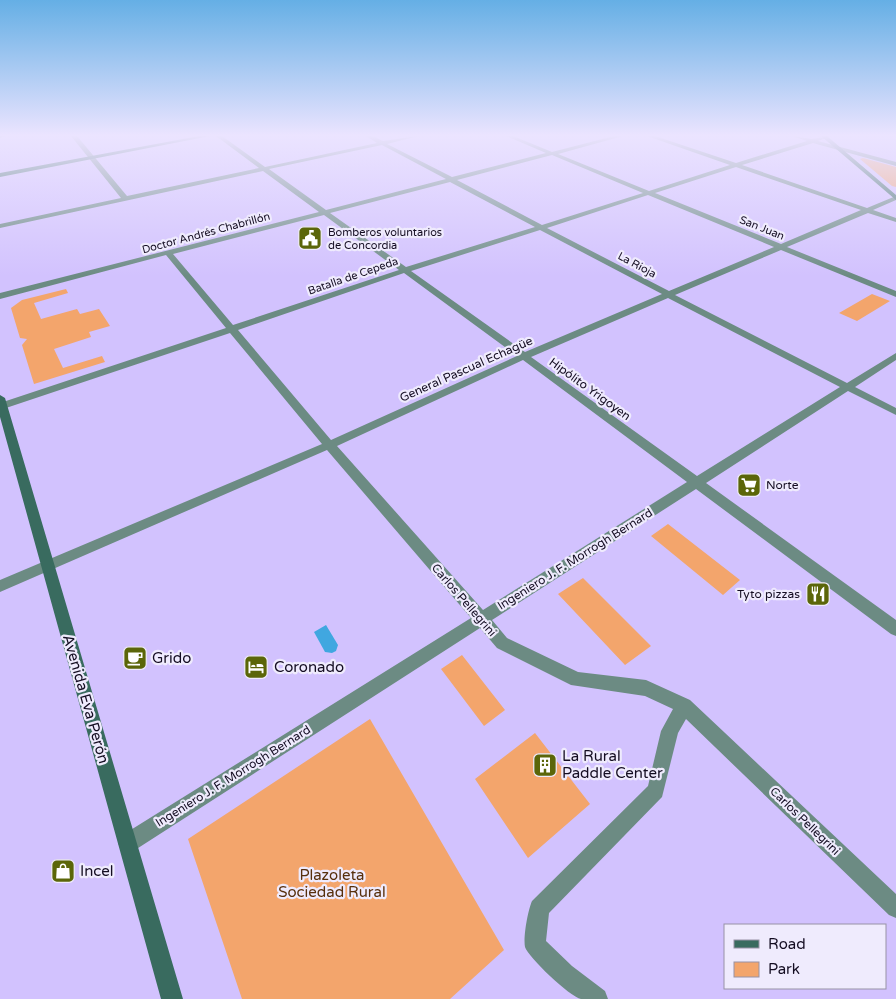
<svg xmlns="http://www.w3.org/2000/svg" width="896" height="999" viewBox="0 0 896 999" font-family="'Varela Round',sans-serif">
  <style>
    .green { fill: #f3a56c }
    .water { fill: #40a7e0 }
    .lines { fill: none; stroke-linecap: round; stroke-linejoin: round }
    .street { fill: #6c8b83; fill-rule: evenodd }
    .secondary { fill: #396b5f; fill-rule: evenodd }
    .labels { text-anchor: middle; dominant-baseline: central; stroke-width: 4.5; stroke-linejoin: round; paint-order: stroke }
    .far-street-label { font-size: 11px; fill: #140d22; stroke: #efebfd }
    .far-poi-label { font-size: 11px; fill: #140d22; stroke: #efebfd; text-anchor: start }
    .street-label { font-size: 12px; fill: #140d22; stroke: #efebfd }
    .poi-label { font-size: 12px; fill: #140d22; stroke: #efebfd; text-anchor: start }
    .near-poi-label { font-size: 15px; fill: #140d22; stroke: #efebfd; text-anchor: start }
    .near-street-label { font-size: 15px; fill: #140d22; stroke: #efebfd }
    .near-park-label { font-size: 15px; fill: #572f0c; stroke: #efebfd }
  </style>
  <rect width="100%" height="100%" fill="#d2c2fe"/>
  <path class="green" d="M863 158 896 167V187L892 186 860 159Z
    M66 289 68 293 34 303 41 319 77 309 80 314 99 309 110 326 89 332 91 337 54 349 63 368 102 356 105 362 34 384 22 345 27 339 20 338 11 308 22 300Z
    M872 294 890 301 857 321 839 313Z
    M668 524 740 580 723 595 651 536Z
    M583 578 651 646 625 665 558 594Z
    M462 655 505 710 484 726 441 669Z
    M370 719 504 950 450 999H242L188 839Z
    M535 733 590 804 528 858 475 779Z"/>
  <path class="water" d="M326 625 338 645 336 651 332 653 325 652 314 632Z"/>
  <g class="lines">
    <path class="street" d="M0 136H6L0 138Z
      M71 136H77L127 196 259 168 216 136H222L265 167 377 143 366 136H373L383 141 418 136 387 144 452 177 546 153 506 136H513L552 152 614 136H623L558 154 649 191 730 165 647 136H655L736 163 807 141 792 136 812 139 831 136 818 141 896 162V166L813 143 742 165 867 208 896 196V200L873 210 896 218V222L868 213 787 247 896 291V297L781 250 675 295 847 383 896 353V360L855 387 896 408V415L848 391 706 483 896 620V636L891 634 696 489 492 620 507 638 578 672 646 680 690 700 896 894V918L889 915 686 719 678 733 662 797 549 913 546 941 572 966 605 991 608 999C599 999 590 999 581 999 570 997 528 957 525 947 523 937 528 910 532 901L648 786 661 731 673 709 645 696 571 685 497 648 480 628 135 850 128 853 121 850 118 843 121 836 471 618 327 450 0 592V580L322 444 230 333 0 410V403L226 328 166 255 0 299V293L319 212 263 171 0 228V224L121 198ZM382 145 446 179 326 210 269 169ZM552 155 643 193 542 225 457 180ZM736 167 861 210 781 244 655 193ZM450 182 535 227 406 267 330 213ZM648 195 774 247 669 291 547 228ZM324 215 399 270 233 325 173 254ZM540 230 662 294 525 352 411 271ZM404 273 517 356 331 440 238 330ZM668 298 840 387 697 476 531 357ZM523 360 687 482 483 610 337 446Z"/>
    <path class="secondary" d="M199 136H210L0 177V173Z
      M821 136H827L896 195V200Z
      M0 395 5 398 183 999H161L0 417Z"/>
  </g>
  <linearGradient id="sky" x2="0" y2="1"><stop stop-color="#65afe5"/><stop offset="0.49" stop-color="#ebe4ff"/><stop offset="1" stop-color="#ebe4ff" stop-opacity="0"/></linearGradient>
  <rect width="896" height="276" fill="url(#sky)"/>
  <defs>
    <g id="civic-square" transform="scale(1.25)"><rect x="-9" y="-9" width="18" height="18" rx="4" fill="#5b6609" stroke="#efebfd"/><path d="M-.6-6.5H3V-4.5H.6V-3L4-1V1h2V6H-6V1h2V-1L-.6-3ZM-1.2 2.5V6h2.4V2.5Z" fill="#fff"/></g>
    <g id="supermarket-square" transform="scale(1.25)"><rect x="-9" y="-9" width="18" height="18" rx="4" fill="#5b6609" stroke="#efebfd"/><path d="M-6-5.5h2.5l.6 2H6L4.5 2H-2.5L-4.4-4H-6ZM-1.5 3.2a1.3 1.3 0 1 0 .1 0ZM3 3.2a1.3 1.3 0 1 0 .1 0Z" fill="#fff"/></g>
    <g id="restaurant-square" transform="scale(1.25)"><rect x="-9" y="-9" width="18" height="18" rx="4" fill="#5b6609" stroke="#efebfd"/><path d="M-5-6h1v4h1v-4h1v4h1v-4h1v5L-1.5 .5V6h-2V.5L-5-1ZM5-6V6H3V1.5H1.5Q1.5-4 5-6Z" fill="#fff"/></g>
    <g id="cafe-square" transform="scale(1.25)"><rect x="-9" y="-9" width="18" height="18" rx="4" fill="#5b6609" stroke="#efebfd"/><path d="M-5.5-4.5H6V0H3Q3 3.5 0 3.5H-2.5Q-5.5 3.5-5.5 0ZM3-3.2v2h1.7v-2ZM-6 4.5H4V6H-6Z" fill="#fff"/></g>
    <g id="hotel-square" transform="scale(1.25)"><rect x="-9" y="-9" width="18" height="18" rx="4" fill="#5b6609" stroke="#efebfd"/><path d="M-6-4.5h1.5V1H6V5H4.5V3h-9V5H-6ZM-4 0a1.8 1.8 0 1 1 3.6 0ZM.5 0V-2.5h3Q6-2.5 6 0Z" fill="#fff"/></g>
    <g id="building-square" transform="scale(1.25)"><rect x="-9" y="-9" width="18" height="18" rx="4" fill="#5b6609" stroke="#efebfd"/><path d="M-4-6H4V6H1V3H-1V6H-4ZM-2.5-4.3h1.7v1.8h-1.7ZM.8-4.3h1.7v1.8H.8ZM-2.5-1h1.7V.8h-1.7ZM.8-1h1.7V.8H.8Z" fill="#fff"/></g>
    <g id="shop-square" transform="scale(1.25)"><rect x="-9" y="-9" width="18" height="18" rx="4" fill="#5b6609" stroke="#efebfd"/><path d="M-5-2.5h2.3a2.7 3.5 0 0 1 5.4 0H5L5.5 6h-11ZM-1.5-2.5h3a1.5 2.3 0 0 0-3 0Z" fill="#fff"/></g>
  </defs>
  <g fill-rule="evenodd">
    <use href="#civic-square" x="310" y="238"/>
    <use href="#supermarket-square" x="749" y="485"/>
    <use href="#restaurant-square" x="818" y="594"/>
    <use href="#cafe-square" x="135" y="658"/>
    <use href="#hotel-square" x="256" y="667"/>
    <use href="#building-square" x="545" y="765"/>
    <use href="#shop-square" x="63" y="871"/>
  </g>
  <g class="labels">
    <g class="far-street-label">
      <text transform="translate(762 228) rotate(22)">San Juan</text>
      <text transform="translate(206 233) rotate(-15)">Doctor Andrés Chabrillón</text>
      <text transform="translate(637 265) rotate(28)">La Rioja</text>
      <text transform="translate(353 276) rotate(-19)">Batalla de Cepeda</text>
    </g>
    <g class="far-poi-label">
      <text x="328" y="232">Bomberos voluntarios<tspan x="328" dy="13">de Concordia</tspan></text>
    </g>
    <g class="street-label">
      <text transform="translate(466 369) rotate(-24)">General Pascual Echagüe</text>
      <text transform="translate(590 389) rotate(36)">Hipólito Yrigoyen</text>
      <text transform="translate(575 559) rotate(-32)">Ingeniero J. F. Morrogh Bernard</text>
      <text transform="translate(464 600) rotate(49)">Carlos Pellegrini</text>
      <text transform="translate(233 776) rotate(-32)">Ingeniero J. F. Morrogh Bernard</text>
      <text transform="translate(805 821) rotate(44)">Carlos Pellegrini</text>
    </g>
    <g class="poi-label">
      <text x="766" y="485">Norte</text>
      <text x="800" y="594" text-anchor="end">Tyto pizzas</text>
    </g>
    <g class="near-poi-label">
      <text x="152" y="658">Grido</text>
      <text x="274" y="667">Coronado</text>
      <text x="562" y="756">La Rural<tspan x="562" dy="17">Paddle Center</tspan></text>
      <text x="80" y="871">Incel</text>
    </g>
    <g class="near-street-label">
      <text transform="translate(86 699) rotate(74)">Avenida Eva Perón</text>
    </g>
    <g class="near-park-label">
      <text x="332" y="875">Plazoleta<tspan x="332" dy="17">Sociedad Rural</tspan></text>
    </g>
  </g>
  <rect x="724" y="924" width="162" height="65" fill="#efebfd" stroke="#9792a5"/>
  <rect x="734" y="940" width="25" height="8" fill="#396b5f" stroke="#9792a5"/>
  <text x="768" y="949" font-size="15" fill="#140d22">Road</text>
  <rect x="734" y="962" width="25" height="15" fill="#f3a56c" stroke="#9792a5"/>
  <text x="768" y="974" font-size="15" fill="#140d22">Park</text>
</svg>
